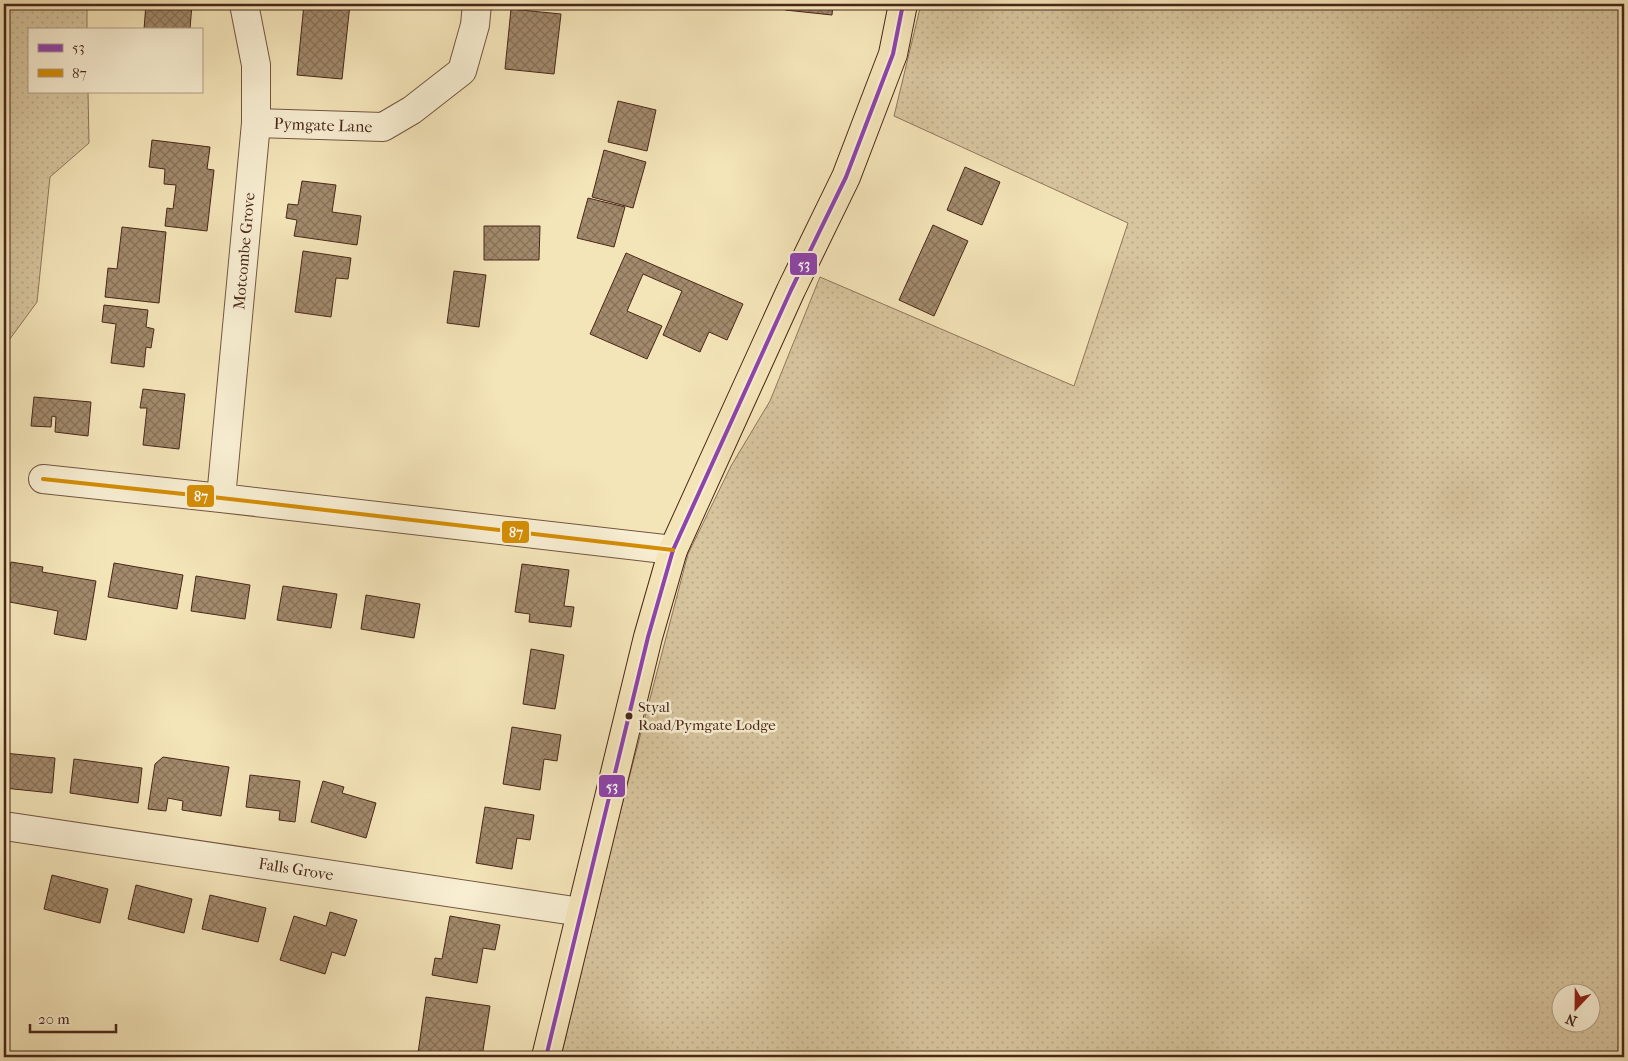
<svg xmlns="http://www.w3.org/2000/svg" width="1628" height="1061" viewBox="0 0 1628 1061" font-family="'IM FELL French Canon',serif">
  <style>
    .grass { fill: url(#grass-dots); stroke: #90765c; fill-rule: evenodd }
    .building { fill: url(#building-cross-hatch); stroke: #492719 }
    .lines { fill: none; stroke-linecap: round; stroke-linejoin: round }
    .minor-casing { stroke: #745641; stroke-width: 30 }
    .major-casing { stroke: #492719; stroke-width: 30 }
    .minor { stroke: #f8eed2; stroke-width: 28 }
    .major { stroke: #f4e5b9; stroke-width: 28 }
    .bus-1-casing { stroke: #f8eed2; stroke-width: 8 }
    .bus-2-casing { stroke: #f8eed2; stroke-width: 8 }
    .bus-1 { stroke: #8e44ad; stroke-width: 4 }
    .bus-2 { stroke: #d48d05; stroke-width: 4 }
    .bus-dot { fill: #492719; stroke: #f8eed2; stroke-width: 2 }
    .labels { text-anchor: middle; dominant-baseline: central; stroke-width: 5; stroke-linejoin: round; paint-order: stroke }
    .bus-label { font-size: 15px; fill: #492719; stroke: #f8eed2; text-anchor: start }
    .street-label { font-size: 16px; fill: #492719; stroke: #f8eed2 }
    .line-badge { stroke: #f8eed2; stroke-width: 2 }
    .badge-label { font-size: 14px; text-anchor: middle; font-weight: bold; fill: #fff }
  </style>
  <defs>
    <pattern id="grass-dots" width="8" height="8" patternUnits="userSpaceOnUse" patternTransform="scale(1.25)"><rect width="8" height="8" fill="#d7c59e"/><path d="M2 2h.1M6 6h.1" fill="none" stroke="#baa988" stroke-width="1.8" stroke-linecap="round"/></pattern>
    <pattern id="building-cross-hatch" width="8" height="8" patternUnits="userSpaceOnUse" patternTransform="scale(1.25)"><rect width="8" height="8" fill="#a28a6c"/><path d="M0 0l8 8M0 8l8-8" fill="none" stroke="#867158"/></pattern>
  </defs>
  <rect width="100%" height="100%" fill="#f4e5b9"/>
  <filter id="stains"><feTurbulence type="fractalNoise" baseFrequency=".004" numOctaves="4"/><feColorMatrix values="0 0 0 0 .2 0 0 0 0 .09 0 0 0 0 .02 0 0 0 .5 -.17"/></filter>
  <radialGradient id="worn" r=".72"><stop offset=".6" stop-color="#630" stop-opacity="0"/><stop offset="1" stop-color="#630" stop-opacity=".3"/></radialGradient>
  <path class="grass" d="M4 4H87V29H29V91H88L89 143 50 177 37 302 4 347Z
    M921 4H1624V1057H561L612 843 688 554 731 466 770 401 820 277 1074 386 1128 223 894 116ZM1560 994H1590V1024H1560Z"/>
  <path class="building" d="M146 4H192L190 29H144Z
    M304 4H350L342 79 297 75Z
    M786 4H833L832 15 785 10Z
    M511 9 561 14 554 74 505 69Z
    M618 101 656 110 647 151 608 142Z
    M152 140 210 147 207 169 214 170 207 231 165 226 167 208 173 209 176 185 164 184 165 169 149 167Z
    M604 150 646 162 633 208 592 197Z
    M965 167 1000 182 982 225 947 210Z
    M302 181 336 185 332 212 361 216 357 245 294 236 297 220 286 218 288 204 298 205Z
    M588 198 625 207 614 247 577 238Z
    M933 225 968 241 934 316 899 300Z
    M484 226H540L539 260H484Z
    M122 227 166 232 159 303 105 297 108 268 117 269Z
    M303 251 351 258 348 279 336 278 331 317 295 312Z
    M626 253 743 304 727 340 709 332 700 352 663 335 682 291 643 274 627 311 662 326 647 359 590 334Z
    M454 271 486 275 479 327 447 323Z
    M104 305 148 310 146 327 154 329 151 348 146 347 144 367 111 363 116 324 102 322Z
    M143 389 185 394 179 449 143 445 147 408H140Z
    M34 397 91 402 88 436 55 432 56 417 52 416 51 427 31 426Z
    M11 562 43 567 42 572 96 581 86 640 54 634 58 611 4 601Z
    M114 563 183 575 177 609 108 597Z
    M522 564 569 570 564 606 574 607 571 627 529 622 530 614 515 612Z
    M196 576 250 585 245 619 191 611Z
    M283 586 337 594 331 628 277 620Z
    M366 595 420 604 414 638 361 629Z
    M531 649 564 655 555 709 523 704Z
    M512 727 561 735 557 761 544 759 540 790 503 784Z
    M4 753 55 758 52 793 4 788Z
    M163 757 229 767 221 816 182 810 183 801 168 798 166 811 148 809 155 764Z
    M74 759 142 768 138 803 70 793Z
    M250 775 300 781 295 822 279 820 280 811 246 807Z
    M323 781 344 787 342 793 376 803 366 838 311 822Z
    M485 807 534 815 530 840 517 838 512 869 476 863Z
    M52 875 108 889 100 923 44 909Z
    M136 885 192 899 184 933 128 919Z
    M210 895 266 908 258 942 202 929Z
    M330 912 357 920 345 956 332 952 325 974 280 960 294 916 326 926Z
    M450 916 500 925 495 950 483 948 477 983 432 975 435 958 442 959Z
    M426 997 490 1006 482 1057H448L418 1053Z"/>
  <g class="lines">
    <g class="minor-casing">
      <path id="minor" d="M256 123 383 127 412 110 462 71 475 25 477 4
        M43 479 221 498 673 550
        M221 498 256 123V65L244 4
        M11 827 581 912"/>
    </g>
    <g class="major-casing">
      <path id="major" d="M546 1057 648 637 673 550 791 290 846 177 893 54 903 4"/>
    </g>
    <use href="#minor" class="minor"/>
    <use href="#major" class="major"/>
    <g class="bus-1-casing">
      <path id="bus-1" d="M546 1057 648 637 673 550 791 290 846 177 893 54 903 4"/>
    </g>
    <g class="bus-2-casing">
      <path id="bus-2" d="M43 479 221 498 673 550"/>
    </g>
    <use href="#bus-1" class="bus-1"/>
    <use href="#bus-2" class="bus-2"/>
  </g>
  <circle class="bus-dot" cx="629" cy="716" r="4.5"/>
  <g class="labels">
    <g class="bus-label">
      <text x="638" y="707">Styal<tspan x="638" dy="18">Road/Pymgate Lodge</tspan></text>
    </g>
    <g class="street-label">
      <text transform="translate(323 125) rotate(2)">Pymgate Lane</text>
      <text transform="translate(244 251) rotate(-85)">Motcombe Grove</text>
      <text transform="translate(296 869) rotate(9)">Falls Grove</text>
    </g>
  </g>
  <g class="line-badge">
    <rect x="789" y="252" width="29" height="24" rx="5" fill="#8e44ad"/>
    <rect x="186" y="484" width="29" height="24" rx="5" fill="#d48d05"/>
    <rect x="501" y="520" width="29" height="24" rx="5" fill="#d48d05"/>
    <rect x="598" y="774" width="28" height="24" rx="5" fill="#8e44ad"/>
  </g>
  <g class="badge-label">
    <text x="804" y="269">53</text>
    <text x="201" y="501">87</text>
    <text x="516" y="537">87</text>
    <text x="612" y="791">53</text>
  </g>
  <rect width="1628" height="1061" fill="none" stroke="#f4e5b9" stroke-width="20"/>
  <rect x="5" y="5" width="1618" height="1051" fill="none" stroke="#492719" stroke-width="2.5"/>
  <rect x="10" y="10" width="1608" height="1041" fill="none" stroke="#492719"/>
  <rect x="28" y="28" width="175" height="65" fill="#f8eed2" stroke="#b29e88"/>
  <rect x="38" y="44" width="25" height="8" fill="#8e44ad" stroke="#b29e88"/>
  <text x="72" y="52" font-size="15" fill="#492719">53</text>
  <rect x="38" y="69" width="25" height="8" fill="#d48d05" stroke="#b29e88"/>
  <text x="72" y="78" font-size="15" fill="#492719">87</text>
  <g transform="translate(1576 1008) rotate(202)"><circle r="24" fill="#f8eed2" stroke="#b29e88"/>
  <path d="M0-4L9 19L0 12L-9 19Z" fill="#8f2418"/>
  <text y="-8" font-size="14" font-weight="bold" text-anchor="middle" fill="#492719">N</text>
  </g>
  <path d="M30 1024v8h86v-8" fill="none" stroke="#492719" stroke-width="2.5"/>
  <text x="38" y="1024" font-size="15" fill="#492719" stroke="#f8eed2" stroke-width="4" paint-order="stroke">20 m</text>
  <rect width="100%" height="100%" filter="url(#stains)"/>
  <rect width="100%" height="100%" fill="url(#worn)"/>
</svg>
